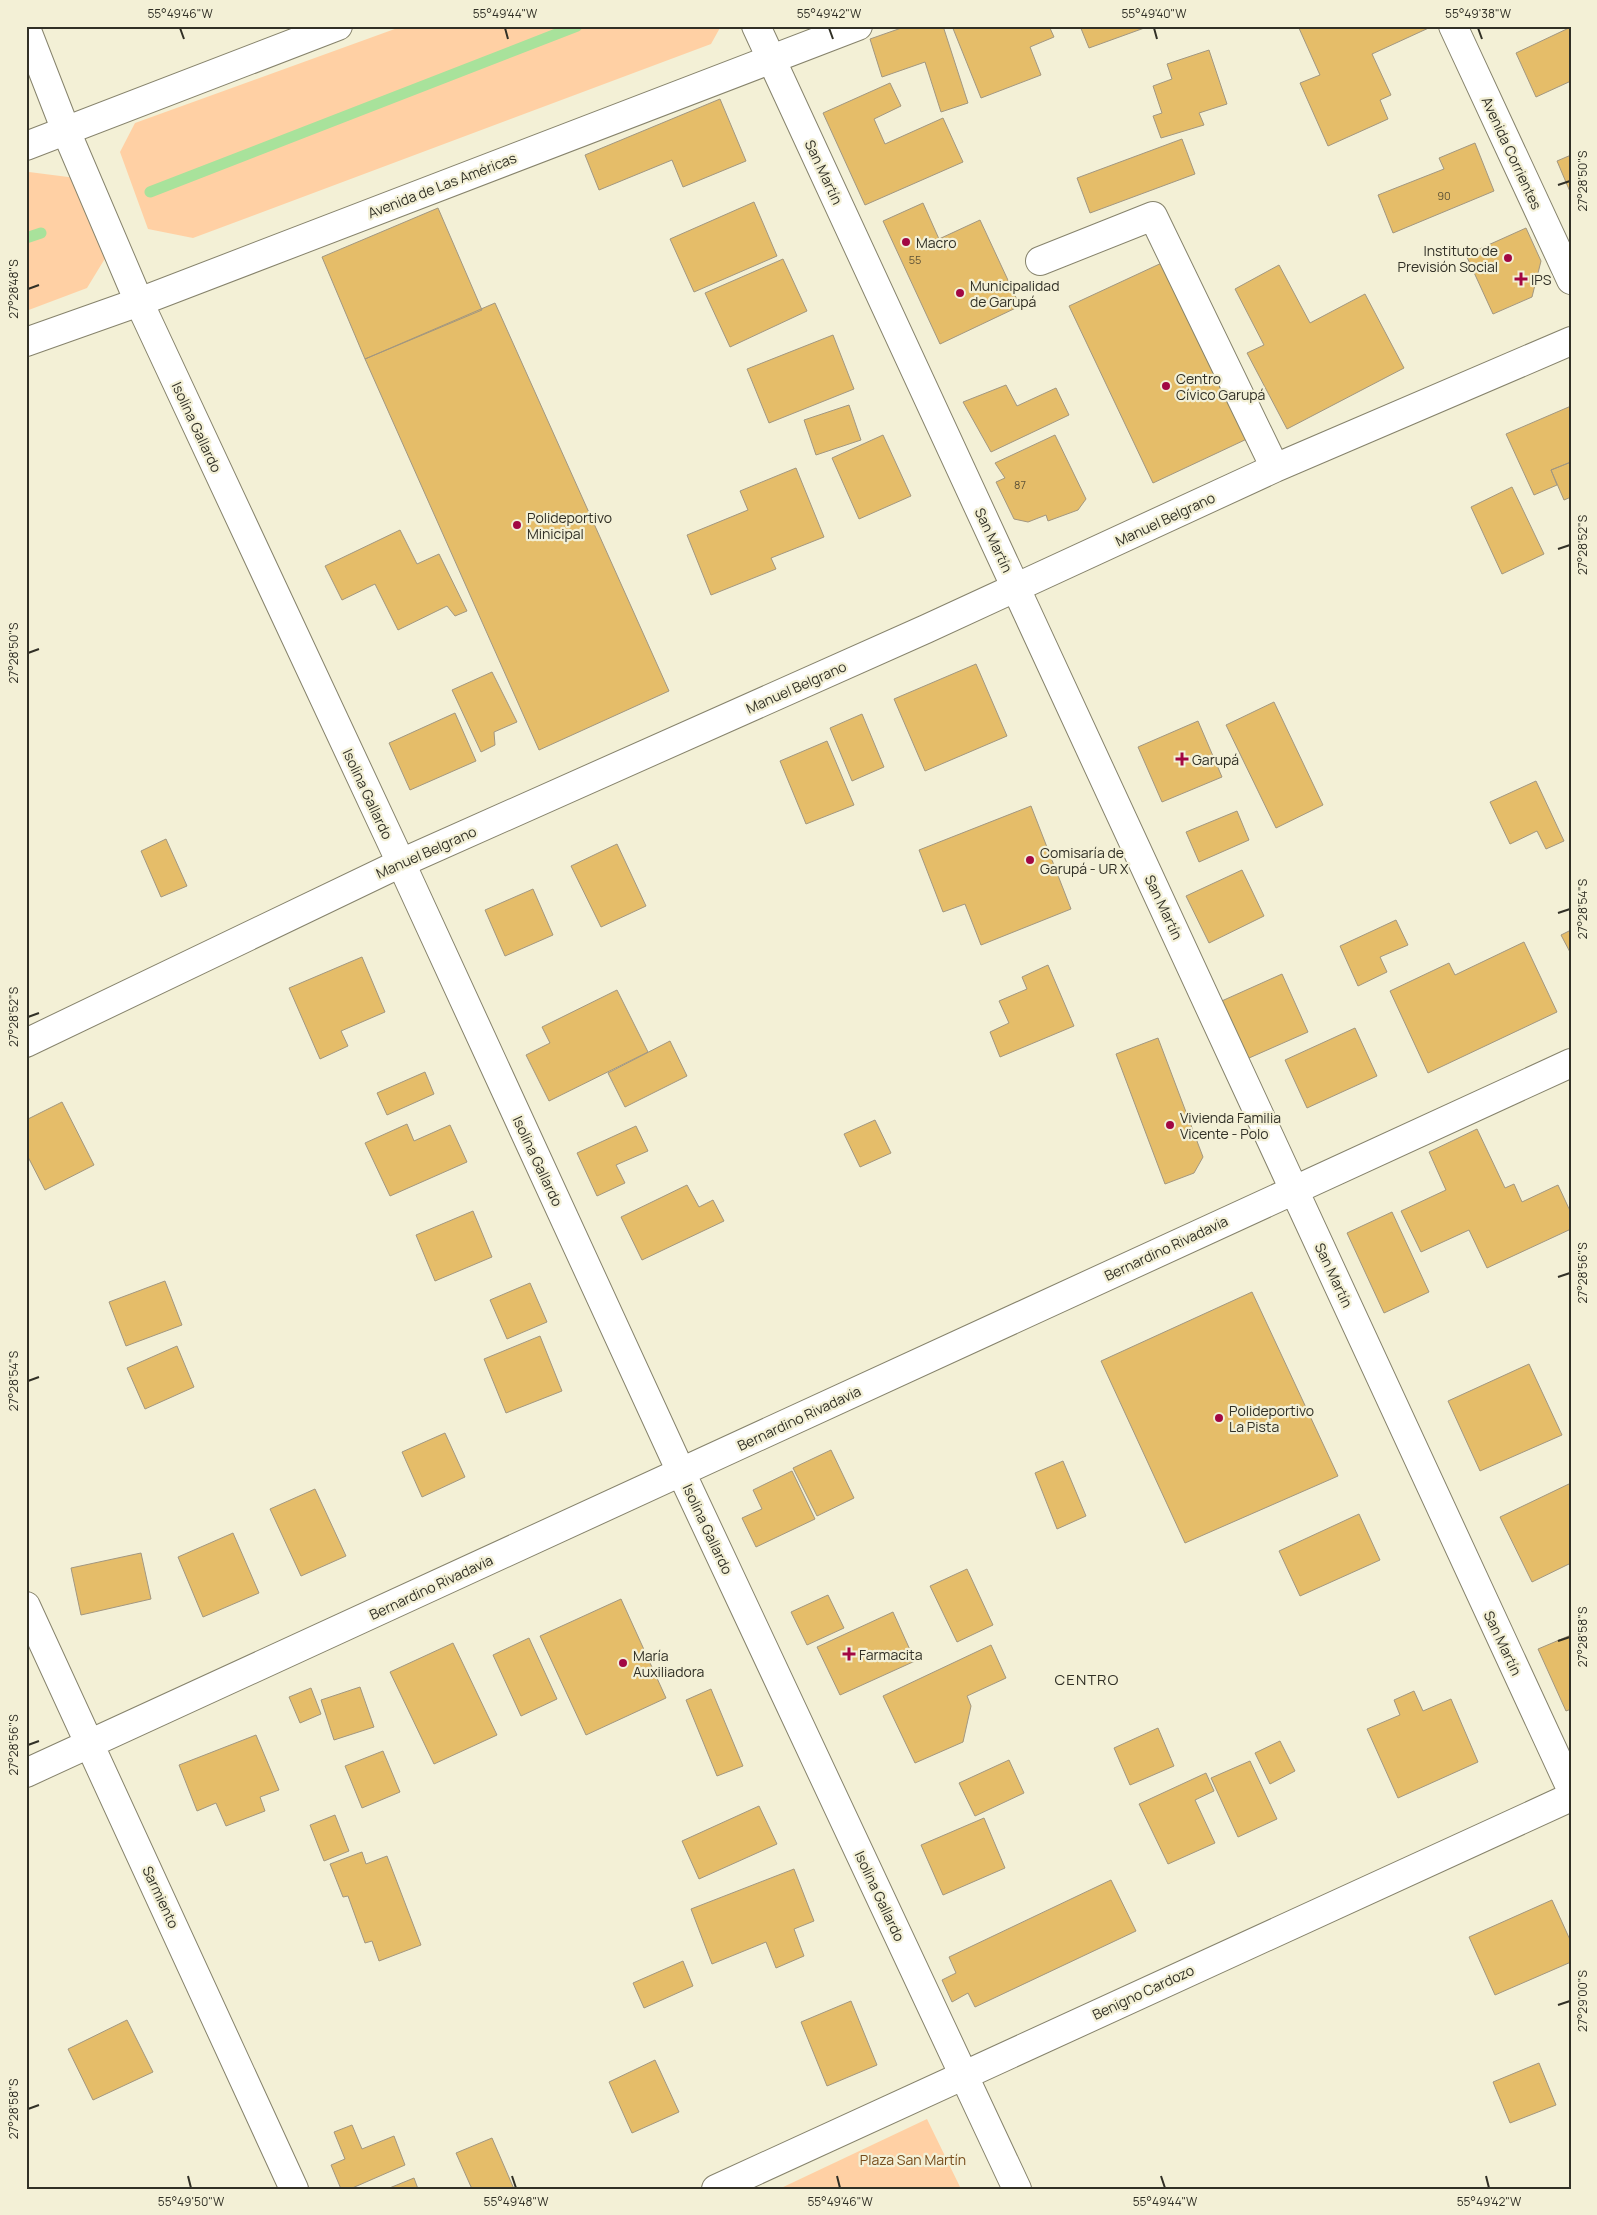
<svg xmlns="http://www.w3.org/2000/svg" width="1597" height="2215" viewBox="0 0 1597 2215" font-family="Manrope,sans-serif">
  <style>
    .green { fill: #ffd0a4 }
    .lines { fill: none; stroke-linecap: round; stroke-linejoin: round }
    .stream { stroke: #a8e29b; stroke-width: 11 }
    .building { fill: #e5bd69; stroke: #a29780 }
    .minor-casing { stroke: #86836c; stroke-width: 30 }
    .major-casing { stroke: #86836c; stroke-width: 30 }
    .minor { stroke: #fff; stroke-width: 28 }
    .major { stroke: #fff; stroke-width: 28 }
    .ticks { fill: none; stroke: #313026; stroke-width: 2 }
    .poi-dot { fill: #a20743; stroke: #f3f0d6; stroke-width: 2 }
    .labels { text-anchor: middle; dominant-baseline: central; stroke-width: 4.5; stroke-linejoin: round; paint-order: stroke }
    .number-label { font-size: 11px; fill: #5e5337 }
    .street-label { font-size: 14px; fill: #313026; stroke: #f3f0d6 }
    .poi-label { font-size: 14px; fill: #313026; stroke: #f3f0d6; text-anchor: start }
    .park-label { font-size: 14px; fill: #764b1a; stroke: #f3f0d6 }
    .neighbourhood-label { font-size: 15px; letter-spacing: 1px; fill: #313026; stroke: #f3f0d6 }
    .neatline { fill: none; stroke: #313026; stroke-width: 2 }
    .ticks-label { font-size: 12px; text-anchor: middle; fill: #313026 }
  </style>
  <rect width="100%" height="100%" fill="#f3f0d6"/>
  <path class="green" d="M403 26H721L711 44 193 238 148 229 120 152 135 123Z
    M29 172 76 178 112 247 87 288 26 311V174Z
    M927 2119 961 2189H779Z"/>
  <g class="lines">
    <path class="stream" d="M150 192 577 26
      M26 238 41 233"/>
  </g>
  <path class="building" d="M907 26H943L968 103 941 112 925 62 882 77 870 39Z
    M952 26H1049L1054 37 1030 47 1041 75 981 98Z
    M1080 26H1147V27L1089 48Z
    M1298 26H1433L1372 54 1391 95 1380 100 1388 119 1328 146 1300 83 1320 75Z
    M1571 27V81L1536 97 1516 53Z
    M1209 50 1227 104 1199 113 1204 125 1161 138 1153 116 1162 113 1153 86 1172 79 1167 64Z
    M890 83 901 106 874 119 885 144 943 118 963 162 865 205 823 113Z
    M720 99 746 161 683 187 672 160 599 190 585 155Z
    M1182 139 1195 174 1090 213 1077 178Z
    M1475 143 1494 191 1393 233 1378 195 1444 169 1439 158Z
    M1571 155V194L1557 161Z
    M754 202 777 256 694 292 670 239Z
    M923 203 939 239 980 220 1020 306 940 344 883 221Z
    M438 208 482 310 365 359 322 257Z
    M1526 228 1541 261 1532 297 1493 314 1466 255Z
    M783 259 807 311 730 347 705 293Z
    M1166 261 1249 438 1153 483 1069 306Z
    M1279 265 1310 323 1365 294 1404 368 1287 429 1247 353 1264 345 1235 289Z
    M495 303 669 691 539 750 365 359Z
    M833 335 854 389 769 423 747 369Z
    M1006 385 1017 406 1056 388 1069 415 991 452 963 402Z
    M849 405 861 440 816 455 804 420Z
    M1571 406V462L1551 470 1557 485 1534 495 1506 434Z
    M883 435 911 496 859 519 832 458Z
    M1055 435 1086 499 1078 510 1048 521 1046 515 1028 522 1014 519 996 482 1005 478 995 463Z
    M1571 462V497L1564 500 1551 470Z
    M796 468 824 537 771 558 776 569 711 595 687 535 748 510 740 491Z
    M1512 487 1544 554 1502 574 1471 507Z
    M400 530 417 564 439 554 467 611 455 616 447 606 398 630 375 584 342 600 325 566Z
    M976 664 1007 736 925 771 894 699Z
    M492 672 517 722 494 732 495 745 481 752 452 690Z
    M1274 702 1323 805 1276 828 1226 725Z
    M455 713 476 761 410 790 389 743Z
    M862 714 884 767 852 781 830 728Z
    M1198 721 1222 777 1162 802 1138 747Z
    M827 741 854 805 806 824 780 761Z
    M1536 781 1564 841 1546 849 1537 831 1510 844 1490 802Z
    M1031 806 1071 909 981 945 965 904 943 912 919 850Z
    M1237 811 1249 840 1199 862 1186 832Z
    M166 839 187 886 161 897 141 851Z
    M617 844 646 906 601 927 571 866Z
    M1242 870 1264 916 1209 943 1186 896Z
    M533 889 553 935 505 956 485 910Z
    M1396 920 1408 945 1380 957 1387 972 1358 986 1340 946Z
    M1571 930V954L1561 935Z
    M1524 942 1557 1012 1428 1073 1390 991 1449 963 1455 975Z
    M362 957 385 1012 341 1031 348 1046 320 1059 289 988Z
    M1048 965 1074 1026 1000 1057 990 1032 1009 1023 999 1001 1027 989 1022 977Z
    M1282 974 1308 1032 1240 1062 1215 1004Z
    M617 990 648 1052 549 1101 526 1055 550 1043 542 1027Z
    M1355 1028 1377 1076 1307 1108 1285 1060Z
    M1158 1038 1203 1157 1194 1173 1165 1184 1116 1054Z
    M670 1041 687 1076 625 1107 608 1073Z
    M425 1072 434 1094 387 1115 377 1093Z
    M62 1102 94 1165 45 1190 26 1153V1120Z
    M875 1120 891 1153 860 1167 844 1134Z
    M407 1124 414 1141 450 1125 467 1162 390 1196 365 1143Z
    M636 1126 648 1151 616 1165 625 1183 597 1196 577 1153Z
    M1477 1129 1505 1188 1514 1184 1522 1202 1558 1185 1571 1213V1229L1487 1268 1469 1230 1421 1252 1401 1211 1446 1190 1429 1152Z
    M687 1185 699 1207 713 1200 724 1221 642 1260 621 1217Z
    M473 1211 492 1257 435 1281 416 1235Z
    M1392 1212 1429 1292 1384 1313 1347 1233Z
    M165 1281 182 1325 126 1346 109 1302Z
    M530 1283 547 1322 507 1339 490 1300Z
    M1252 1292 1338 1476 1185 1543 1101 1361Z
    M540 1336 562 1391 506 1413 484 1359Z
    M177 1346 194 1387 145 1409 127 1368Z
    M1529 1364 1562 1435 1480 1471 1448 1401Z
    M445 1433 465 1477 422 1497 402 1452Z
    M831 1450 854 1498 817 1516 793 1468Z
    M1063 1461 1086 1516 1057 1529 1035 1473Z
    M792 1471 815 1519 756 1547 742 1518 762 1509 753 1490Z
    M1571 1483V1563L1532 1582 1500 1517Z
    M315 1489 346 1556 301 1576 270 1509Z
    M1359 1514 1380 1560 1300 1596 1279 1551Z
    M233 1533 259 1593 203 1617 178 1557Z
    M141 1553 151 1599 81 1615 71 1568Z
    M967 1569 993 1625 957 1642 930 1586Z
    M828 1595 844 1628 807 1645 791 1612Z
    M621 1599 666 1698 586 1735 540 1636Z
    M893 1612 915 1661 840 1695 817 1647Z
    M1571 1635V1709L1566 1711 1538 1649Z
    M529 1638 557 1699 521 1716 493 1655Z
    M453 1643 497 1735 434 1764 390 1672Z
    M991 1645 1006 1678 967 1696 971 1706 963 1742 915 1763 883 1696Z
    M360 1687 374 1727 334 1740 321 1700Z
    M311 1688 321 1714 300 1723 289 1697Z
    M711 1689 743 1766 717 1776 686 1700Z
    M1414 1691 1423 1711 1451 1699 1478 1762 1398 1798 1367 1729 1400 1715 1394 1700Z
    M1158 1728 1174 1766 1130 1785 1114 1748Z
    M256 1735 279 1790 260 1797 265 1811 226 1826 216 1803 197 1811 179 1765Z
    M1280 1741 1295 1771 1270 1784 1255 1753Z
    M383 1751 400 1792 362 1808 345 1766Z
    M1009 1760 1024 1793 975 1816 959 1783Z
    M1250 1761 1277 1819 1238 1837 1211 1778Z
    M1206 1773 1214 1791 1195 1800 1215 1843 1168 1864 1139 1804Z
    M759 1806 777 1844 699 1879 682 1841Z
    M335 1815 349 1851 324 1861 310 1825Z
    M984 1818 1005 1868 943 1895 921 1845Z
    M362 1852 366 1864 387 1856 421 1945 379 1961 372 1941 365 1943 348 1896 343 1897 330 1864Z
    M794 1869 814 1921 794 1929 804 1956 776 1968 766 1942 712 1964 691 1909Z
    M1111 1880 1136 1931 975 2007 968 1993 952 2002 942 1980 956 1973 949 1957Z
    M1552 1900 1571 1942V1962L1495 1995 1469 1937Z
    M683 1961 693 1986 644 2008 633 1983Z
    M851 2001 877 2065 827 2086 801 2022Z
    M127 2020 153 2072 93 2100 68 2049Z
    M655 2060 679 2112 632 2133 609 2082Z
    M1539 2063 1556 2105 1510 2123 1493 2082Z
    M352 2125 362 2149 394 2136 405 2165 350 2189H341L331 2165 345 2159 334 2132Z
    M492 2138 514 2189H472L456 2153Z
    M414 2178 418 2189H387Z"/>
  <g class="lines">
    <g class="minor-casing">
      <path id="minor" d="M756 26 1571 1789
        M26 28 66 131 139 302 401 863 681 1472 1017 2189
        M1040 261 1153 216 1275 468
        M26 1043 401 863 926 629 1275 468 1571 341
        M26 1606 294 2189
        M26 1773 1571 1063
        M716 2189 1571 1797"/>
    </g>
    <g class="major-casing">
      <path id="major" d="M1453 26 1571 280
        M26 146 338 26
        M26 342 139 302 858 26"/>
    </g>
    <use href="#minor" class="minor"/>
    <use href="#major" class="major"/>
  </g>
  <path class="ticks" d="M180 28 184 39M505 28 508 39M829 28 833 39M1154 28 1157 39M1478 28 1482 39M1558 185 1570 181M28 289 39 285M1558 549 1570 545M28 653 39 649M1558 913 1570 909M28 1017 39 1013M1558 1277 1570 1273M28 1381 39 1377M1558 1641 1570 1637M28 1745 39 1741M1558 2005 1570 2001M28 2109 39 2105M188 2176 191 2188M512 2176 516 2188M837 2176 840 2188M1161 2176 1165 2188M1486 2176 1489 2188"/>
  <g class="poi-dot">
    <circle cx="906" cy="242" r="5"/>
    <circle cx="1508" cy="258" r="5"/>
    <path d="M1518.5 271.5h5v5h5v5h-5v5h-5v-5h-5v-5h5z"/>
    <circle cx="960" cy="293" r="5"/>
    <circle cx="1166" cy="386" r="5"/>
    <circle cx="517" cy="525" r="5"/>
    <path d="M1179.5 751.5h5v5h5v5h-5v5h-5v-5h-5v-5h5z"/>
    <circle cx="1030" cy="860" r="5"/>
    <circle cx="1170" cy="1125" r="5"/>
    <circle cx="1219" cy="1418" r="5"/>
    <path d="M846.5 1646.5h5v5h5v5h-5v5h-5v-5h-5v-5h5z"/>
    <circle cx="623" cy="1663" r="5"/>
  </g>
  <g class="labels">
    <g class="number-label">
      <text x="1444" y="195">90</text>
      <text x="915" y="259">55</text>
      <text x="1020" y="484">87</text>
    </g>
    <g class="street-label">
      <text transform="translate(1512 153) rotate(65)">Avenida Corrientes</text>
      <text transform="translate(824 172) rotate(65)">San Martín</text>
      <text transform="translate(442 185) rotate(-21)">Avenida de Las Américas</text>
      <text transform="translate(197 427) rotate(65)">Isolina Gallardo</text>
      <text transform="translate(1165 519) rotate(-25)">Manuel Belgrano</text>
      <text transform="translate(994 540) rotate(65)">San Martín</text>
      <text transform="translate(796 687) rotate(-24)">Manuel Belgrano</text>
      <text transform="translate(368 794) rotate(65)">Isolina Gallardo</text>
      <text transform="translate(426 852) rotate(-24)">Manuel Belgrano</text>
      <text transform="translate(1164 907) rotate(65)">San Martín</text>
      <text transform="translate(538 1161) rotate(65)">Isolina Gallardo</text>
      <text transform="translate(1166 1248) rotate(-25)">Bernardino Rivadavia</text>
      <text transform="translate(1334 1275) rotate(65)">San Martín</text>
      <text transform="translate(799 1418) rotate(-25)">Bernardino Rivadavia</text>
      <text transform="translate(708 1529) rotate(65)">Isolina Gallardo</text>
      <text transform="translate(431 1587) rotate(-25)">Bernardino Rivadavia</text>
      <text transform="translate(1503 1643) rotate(65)">San Martín</text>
      <text transform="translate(880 1896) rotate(65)">Isolina Gallardo</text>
      <text transform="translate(161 1897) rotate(65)">Sarmiento</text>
      <text transform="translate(1143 1992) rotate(-25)">Benigno Cardozo</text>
    </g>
    <g class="poi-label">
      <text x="916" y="242">Macro</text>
      <text x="1498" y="250" text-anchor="end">Instituto de<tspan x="1498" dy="16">Previsión Social</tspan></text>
      <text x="1531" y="279">IPS</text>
      <text x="970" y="285">Municipalidad<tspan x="970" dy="16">de Garupá</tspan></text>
      <text x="1176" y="378">Centro<tspan x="1176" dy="16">Cívico Garupá</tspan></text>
      <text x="527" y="517">Polideportivo<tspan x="527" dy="16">Minicipal</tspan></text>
      <text x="1192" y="759">Garupá</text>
      <text x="1040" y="852">Comisaría de<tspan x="1040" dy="16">Garupá - UR X</tspan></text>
      <text x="1180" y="1117">Vivienda Familia<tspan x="1180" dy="16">Vicente - Polo</tspan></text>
      <text x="1229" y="1410">Polideportivo<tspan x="1229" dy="16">La Pista</tspan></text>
      <text x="859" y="1654">Farmacita</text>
      <text x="633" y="1655">María<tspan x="633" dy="16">Auxiliadora</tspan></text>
    </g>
    <g class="park-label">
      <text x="913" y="2159">Plaza San Martín</text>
    </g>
    <g class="neighbourhood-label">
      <text x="1087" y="1679">CENTRO</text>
    </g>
  </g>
  <rect width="1597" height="2215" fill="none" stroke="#f3f0d6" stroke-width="55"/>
  <rect x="28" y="28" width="1542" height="2160" class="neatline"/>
  <g class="ticks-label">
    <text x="180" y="18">55°49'46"W</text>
    <text x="505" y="18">55°49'44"W</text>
    <text x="829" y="18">55°49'42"W</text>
    <text x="1154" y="18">55°49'40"W</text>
    <text x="1478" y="18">55°49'38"W</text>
    <text transform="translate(1583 181) rotate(-90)" y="4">27°28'50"S</text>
    <text transform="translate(14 289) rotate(-90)" y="4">27°28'48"S</text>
    <text transform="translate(1583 545) rotate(-90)" y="4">27°28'52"S</text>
    <text transform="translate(14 653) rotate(-90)" y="4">27°28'50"S</text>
    <text transform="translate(1583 909) rotate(-90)" y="4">27°28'54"S</text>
    <text transform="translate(14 1017) rotate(-90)" y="4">27°28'52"S</text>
    <text transform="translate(1583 1273) rotate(-90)" y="4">27°28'56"S</text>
    <text transform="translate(14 1381) rotate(-90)" y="4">27°28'54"S</text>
    <text transform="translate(1583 1637) rotate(-90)" y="4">27°28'58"S</text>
    <text transform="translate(14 1745) rotate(-90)" y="4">27°28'56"S</text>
    <text transform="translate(1583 2001) rotate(-90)" y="4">27°29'00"S</text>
    <text transform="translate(14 2109) rotate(-90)" y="4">27°28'58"S</text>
    <text x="191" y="2206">55°49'50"W</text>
    <text x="516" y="2206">55°49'48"W</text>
    <text x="840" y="2206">55°49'46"W</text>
    <text x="1165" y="2206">55°49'44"W</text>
    <text x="1489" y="2206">55°49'42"W</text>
  </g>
</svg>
